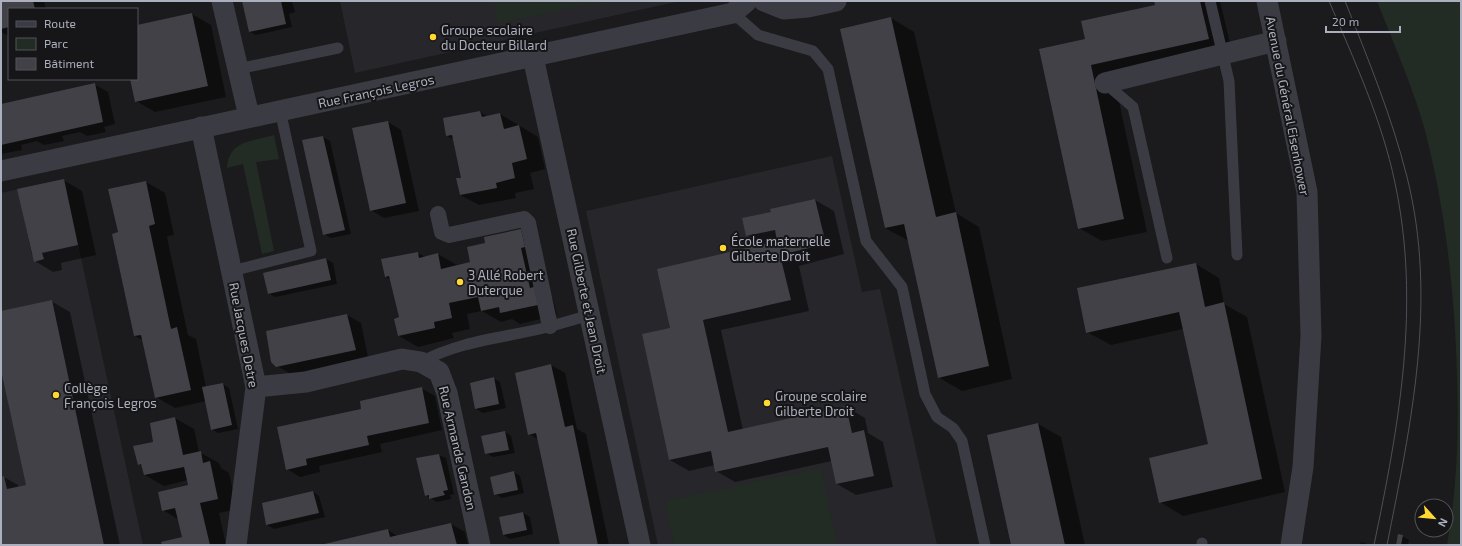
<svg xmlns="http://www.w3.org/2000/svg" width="1462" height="546" viewBox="0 0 1462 546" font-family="'Exo 2',sans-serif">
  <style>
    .built { fill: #27262a }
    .green { fill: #222c24 }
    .shadow { fill: #0007 }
    .building { fill: #414147 }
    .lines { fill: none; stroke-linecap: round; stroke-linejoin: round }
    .service { stroke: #3b3b43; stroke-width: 11 }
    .pedestrian { stroke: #3b3b43; stroke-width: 16 }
    .minor { stroke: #3b3b43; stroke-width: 21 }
    .tram { stroke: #4e4f58; stroke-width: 1 }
    .poi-dot { fill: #ffd831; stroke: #161518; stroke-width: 1.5 }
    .labels { text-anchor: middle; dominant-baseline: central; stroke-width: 4; stroke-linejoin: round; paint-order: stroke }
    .poi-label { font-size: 13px; fill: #acafbd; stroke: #161518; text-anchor: start }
    .street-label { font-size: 13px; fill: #acafbd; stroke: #161518 }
  </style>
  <rect width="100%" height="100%" fill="#1b1b1d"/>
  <path class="built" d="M340 1H680L355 73Z
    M832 156 862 292 880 289 937 545H658L586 211Z
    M64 179 143 545H1V193Z"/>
  <path class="green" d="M494 1H606L498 23Z
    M1377 1H1461V545H1447C1457 489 1459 433 1457 377 1455 295 1446 214 1426 134 1414 89 1394 45 1377 1Z
    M274 135 279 159 256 162 274 251 262 254 243 164 227 168C229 140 251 142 274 135Z
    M821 468 837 545H674L665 501Z"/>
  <path class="shadow" d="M1 1H44L46 9H9V36L1 32Z
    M243 1H292L295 12 289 14 292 27 256 35 250 32Z
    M1155 1H1220L1232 52 1114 78 1147 232 1102 241 1079 228 1086 40 1157 6Z
    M192 14 211 25 226 97 155 112 136 101 131 79H137V26Z
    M891 18 914 32 956 213 979 227 1012 379 962 391 938 377 909 241 885 228Z
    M94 84 108 92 115 124 104 127 106 132 87 136 80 132 62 136 64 141 44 145 37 141 21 145 22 150 1 154V105Z
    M480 112 488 117 500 114 538 137 545 169 530 173 534 189 515 193 516 198 479 205 460 195 462 179 453 139 447 136Z
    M388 122 401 130 419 211 384 218 371 210Z
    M323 137 330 141 351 234 331 238 324 234Z
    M63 180 82 191 96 255 61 263 62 270 53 272 35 261 34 256 32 255 18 190Z
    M146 182 165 193 174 235 167 236 169 247 188 335 196 339 206 387 223 384 229 388 238 429 218 433 212 429 206 401 175 408 156 397 143 340 135 336 119 233Z
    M815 200 834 211 844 254 799 266 809 311 721 330 743 430 846 407 865 418 868 433 883 442 893 487 856 495 837 484 832 461 735 482 716 471 715 465 689 471 670 460 671 329 764 245 747 235 772 213Z
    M521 230 540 241 548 296 553 299 557 315 520 324 512 319 501 322 482 311 467 314 470 329 452 333 454 338 418 347 399 336 400 318 391 280 386 277 418 253 425 257 438 254 457 265 471 262 486 243Z
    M326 259 333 263 337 284 275 297 268 293Z
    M1196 264 1219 278 1224 304 1247 317 1285 492 1183 516 1160 502 1209 445 1183 329 1111 345 1087 332Z
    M51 301 70 312 120 545H1V478L4 477 18 485V487L27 485 1 365V312Z
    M347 315 361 323 368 357 291 374 277 366Z
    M551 365 565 373 577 429 586 434 609 545H561L539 440 529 434Z
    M493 378 500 382 506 408 483 413 476 409 471 384Z
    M421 388 435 396 442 430 380 444 382 452 319 466 320 472 300 477 287 469Z
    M175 418 194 429 199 452 219 463 221 468 229 473 237 509 219 513 226 545H163L183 538 179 520 163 510 190 486 188 480 164 486 145 475 143 466 139 464Z
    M1038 424 1061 437 1085 545H1012Z
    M505 432 511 436 515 453 493 457 486 453Z
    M439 455 446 458 454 494 450 495 451 499 437 502 425 495 417 459Z
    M514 472 520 476 524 493 502 498 495 494Z
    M313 492 319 496 325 517 274 529 267 525Z
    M523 513 530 517 533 534 510 539 504 535Z
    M451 524 465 532 468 545H321L388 530 397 536Z
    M1402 536 1409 540 1408 545H1397Z
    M1361 542 1365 543 1369 545H1360Z"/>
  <path class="building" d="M1 1H33L35 9H9V27L1 29Z
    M242 1H281L286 24 249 32Z
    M1154 1H1200L1209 39 1091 65 1124 219 1078 229 1039 49 1085 39 1081 21 1155 5Z
    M192 13 208 86 135 102 130 79H137V25Z
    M891 17 936 217 956 212 989 366 938 378 904 224 885 228 840 29Z
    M95 83 103 122 1 145V104Z
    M480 111 482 117 500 113 504 129 519 125 527 159 512 163 515 178 496 183 497 188 460 195 456 178H461L452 135 446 136 443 118Z
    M388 121 406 203 370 211 352 128Z
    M323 136 345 230 323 235 302 140Z
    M64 179 78 245 42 253 44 259 34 262 17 189Z
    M146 181 155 224 149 226 151 235 171 329 177 327 191 390 155 398 141 335 134 336 112 234 118 232 108 189Z
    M815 199 826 244 780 255 791 300 703 320 728 432 846 406 852 433 864 430 874 476 836 484 828 447 715 472 711 451 669 460 642 334 670 328 657 269 777 241 775 230 746 236 742 218 771 212 770 209Z
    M521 229 525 247 521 248 530 288 534 287 538 305 500 313 499 307 481 311 478 297 449 303 452 318 434 322 435 328 398 336 394 319 399 317 389 276 385 277 381 259 418 252 419 258 438 253 441 269 470 262 467 247 485 243 484 237Z
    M326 258 331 280 268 294 263 273Z
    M1196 263 1205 307 1224 302 1262 479 1159 503 1149 458 1208 444 1179 312 1086 333 1077 288Z
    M52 300 104 545H1V477L4 476 7 489 26 485 1 370V311Z
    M347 314 356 350 276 367 271 362 266 331Z
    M551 364 565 427 573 425 598 545H560L536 433 528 435 515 373Z
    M494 377 499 404 475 409 470 383Z
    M223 383 232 425 211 430 202 387Z
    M422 387 429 423 367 436 369 445 306 459 307 465 286 470 277 427 361 409 360 401Z
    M175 417 183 455 201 451 203 463 210 461 218 499 200 503 210 545H162L161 542 182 537 175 508 162 511 158 492 188 485 184 467 144 475 141 464 138 465 133 446 153 442 150 423Z
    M1038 423 1065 545H1011L987 435Z
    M505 431 509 450 485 454 481 436Z
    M439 454 448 490 443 491 445 495 429 499V495L425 496 416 458Z
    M514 471 518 490 494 495 490 477Z
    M313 491 319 513 266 525 262 503Z
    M523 512 527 530 503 535 499 517Z
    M451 523 457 545H320L388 529 390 537Z
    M1398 534 1403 535 1401 545H1396Z"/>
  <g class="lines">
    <path class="service" d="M1210 1 1229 81 1237 255
      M733 13 758 35 813 51 828 69 866 241 902 287 925 394 937 417 953 428 962 441 985 545
      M238 69 338 48
      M1105 83 1133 107 1167 258
      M232 271 311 251 280 110
      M421 362C462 340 504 338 548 327 562 323 576 319 590 315
      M1202 543V545"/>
    <path class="pedestrian" d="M438 214 442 232 449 235 524 219 528 223 550 326"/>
    <path class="minor" d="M222 1 249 116
      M764 1 784 9 808 7 836 1
      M1267 1 1307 192 1311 336 1303 467 1291 545
      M533 57 640 545
      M1105 83 1276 41
      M201 127 256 387 236 545
      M1 171C245 117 489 67 733 13L747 1
      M256 387 306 382 402 359 421 362 439 372 447 393 480 545"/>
    <path class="tram" d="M1329 1C1354 60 1382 120 1395 183 1421 305 1399 425 1374 545
      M1345 1C1368 59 1392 117 1407 177 1438 300 1411 424 1387 545"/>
  </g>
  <g class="poi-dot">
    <circle cx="433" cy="37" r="4"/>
    <circle cx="723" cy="248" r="4"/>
    <circle cx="460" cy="282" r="4"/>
    <circle cx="56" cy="395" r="4"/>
    <circle cx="767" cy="403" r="4"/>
  </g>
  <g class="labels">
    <g class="poi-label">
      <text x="441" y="30">Groupe scolaire<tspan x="441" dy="15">du Docteur Billard</tspan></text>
      <text x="731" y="241">École maternelle<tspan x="731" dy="15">Gilberte Droit</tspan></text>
      <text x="468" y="275">3 Allé Robert<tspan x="468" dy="15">Duterque</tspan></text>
      <text x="64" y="388">Collège<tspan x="64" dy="15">François Legros</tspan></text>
      <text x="775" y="396">Groupe scolaire<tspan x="775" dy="15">Gilberte Droit</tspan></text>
    </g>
    <g class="street-label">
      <text transform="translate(376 91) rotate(-12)">Rue François Legros</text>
      <text transform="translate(1288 106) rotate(79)">Avenue du Général Eisenhower</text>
      <text transform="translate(587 301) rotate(78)">Rue Gilberte et Jean Droit</text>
      <text transform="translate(244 335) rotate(79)">Rue Jacques Detre</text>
      <text transform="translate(458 448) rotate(77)">Rue Armande Gandon</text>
    </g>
  </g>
  <rect width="1462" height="546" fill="none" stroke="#acafbd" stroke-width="4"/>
  <rect x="8" y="8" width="130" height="72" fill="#161518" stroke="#52535a"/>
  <rect x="16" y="21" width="20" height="6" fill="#3b3b43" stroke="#52535a"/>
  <text x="44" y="28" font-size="12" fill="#acafbd">Route</text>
  <rect x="16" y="38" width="20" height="12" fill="#222c24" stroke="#52535a"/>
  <text x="44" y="48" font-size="12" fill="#acafbd">Parc</text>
  <rect x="16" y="58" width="20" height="12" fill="#414147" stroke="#52535a"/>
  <text x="44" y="68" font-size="12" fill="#acafbd">Bâtiment</text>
  <g transform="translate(1434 518) rotate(117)"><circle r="19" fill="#161518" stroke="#52535a"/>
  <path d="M0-3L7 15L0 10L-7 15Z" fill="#ffd831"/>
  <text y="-6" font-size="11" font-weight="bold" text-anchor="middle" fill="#acafbd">N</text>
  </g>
  <path d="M1326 26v6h74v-6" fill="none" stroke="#acafbd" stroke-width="2"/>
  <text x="1332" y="26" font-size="12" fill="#acafbd" stroke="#161518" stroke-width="3" paint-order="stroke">20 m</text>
</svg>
